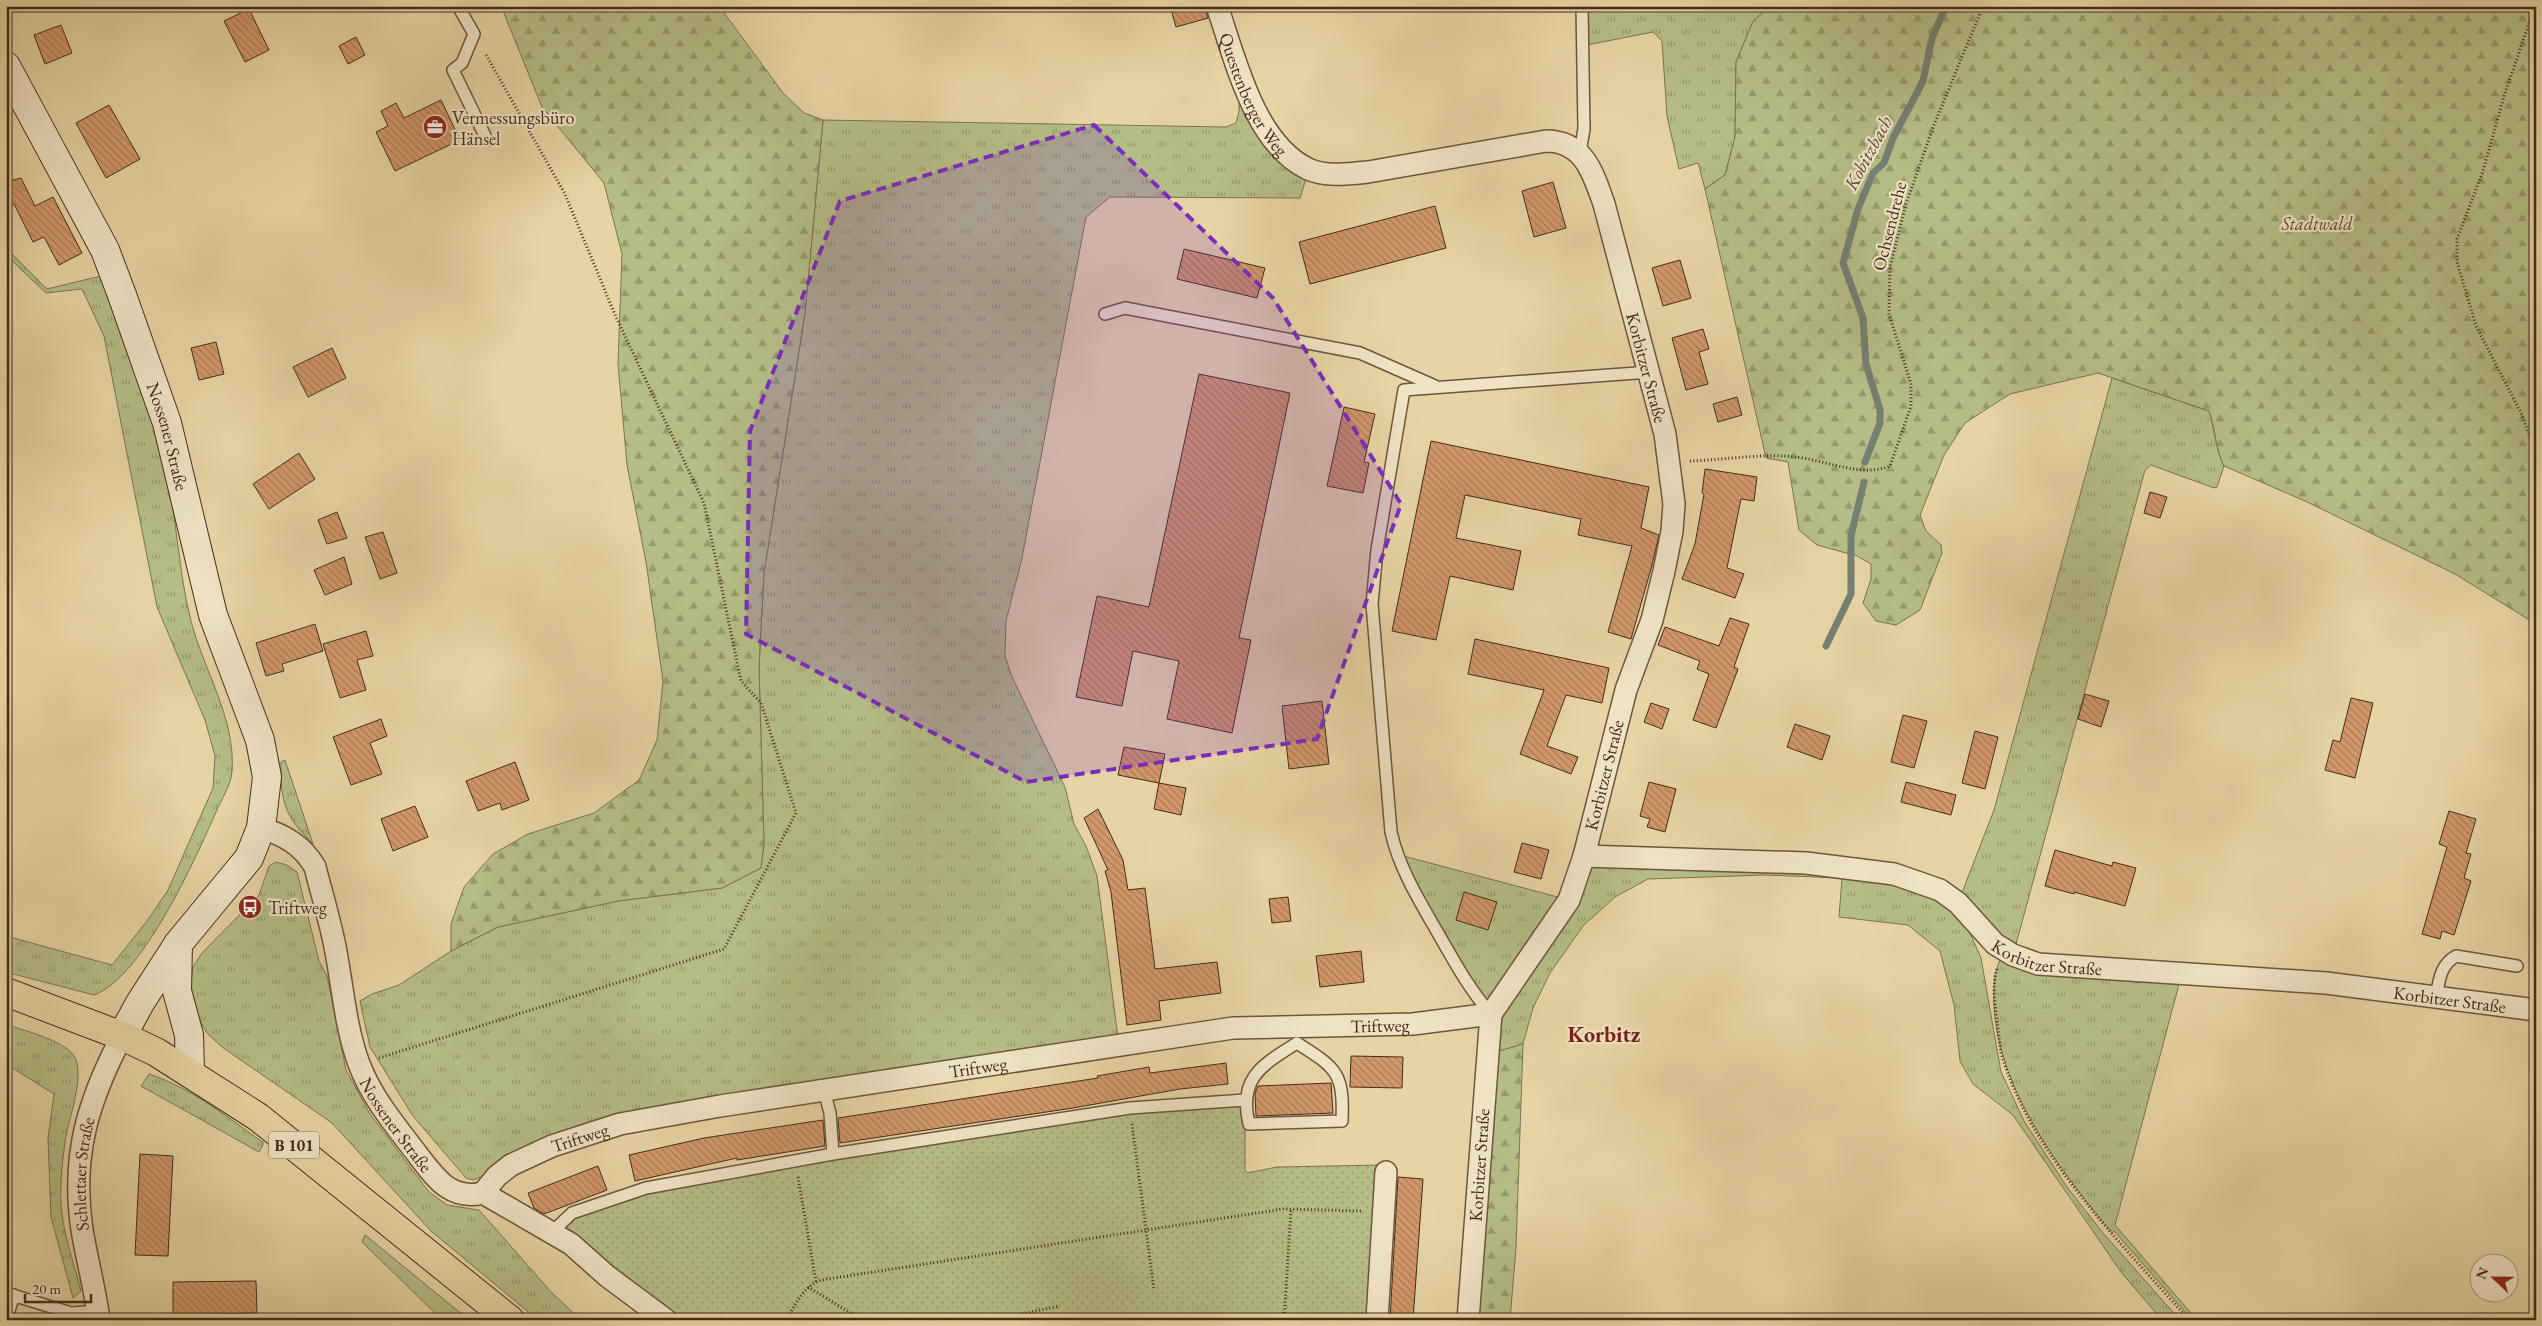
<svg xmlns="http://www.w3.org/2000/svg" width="2542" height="1326" viewBox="0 0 2542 1326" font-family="'EB Garamond',serif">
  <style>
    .grass { fill: url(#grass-tufts); stroke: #7c7450 }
    .forest { fill: url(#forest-firs); stroke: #7c7450 }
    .garden { fill: url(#garden-dots); stroke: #7c7450 }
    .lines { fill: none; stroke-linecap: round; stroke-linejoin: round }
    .stream { stroke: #767f72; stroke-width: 7 }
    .building { fill: url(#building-back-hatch); stroke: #442c1b }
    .lane-casing { stroke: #6d563d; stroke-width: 14 }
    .street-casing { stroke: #6d563d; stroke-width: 24 }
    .secondary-casing { stroke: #442c1b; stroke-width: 30 }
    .primary-casing { stroke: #442c1b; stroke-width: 30 }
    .path { stroke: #442c1b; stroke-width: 3; stroke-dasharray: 1 2.5; stroke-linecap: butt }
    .lane { stroke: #efe3c4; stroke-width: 11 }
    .street { stroke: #efe3c4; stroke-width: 21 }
    .secondary { stroke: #efe3c4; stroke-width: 28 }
    .primary { stroke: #e7d4a4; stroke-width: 28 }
    .marked { fill: #7b2cbf; fill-opacity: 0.2; stroke: #7b2cbf; stroke-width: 4; stroke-dasharray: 10 6; stroke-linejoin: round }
    .labels { text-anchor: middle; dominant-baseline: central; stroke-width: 4.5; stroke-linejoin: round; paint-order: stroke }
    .shield { fill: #efe3c4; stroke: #77634e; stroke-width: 1 }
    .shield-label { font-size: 16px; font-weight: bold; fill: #442c1b }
    .street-label { font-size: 18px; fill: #442c1b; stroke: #efe3c4 }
    .poi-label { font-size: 18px; fill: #442c1b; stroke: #efe3c4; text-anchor: start }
    .park-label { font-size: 18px; font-style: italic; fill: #5b4930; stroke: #efe3c4 }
    .water-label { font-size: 19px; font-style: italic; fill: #554838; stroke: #efe3c4 }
    .district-label { font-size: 22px; font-weight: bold; fill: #7a1f14; stroke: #efe3c4 }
  </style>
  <defs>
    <pattern id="grass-tufts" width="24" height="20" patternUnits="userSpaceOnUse" patternTransform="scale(1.25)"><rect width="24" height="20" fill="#b5bd86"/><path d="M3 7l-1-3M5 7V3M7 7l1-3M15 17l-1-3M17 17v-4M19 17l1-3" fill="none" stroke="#959a6d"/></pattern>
    <pattern id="forest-firs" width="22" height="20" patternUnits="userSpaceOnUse" patternTransform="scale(1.25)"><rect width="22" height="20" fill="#b5bd86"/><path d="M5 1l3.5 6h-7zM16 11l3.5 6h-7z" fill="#959a6d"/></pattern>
    <pattern id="garden-dots" width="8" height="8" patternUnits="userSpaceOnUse" patternTransform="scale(1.25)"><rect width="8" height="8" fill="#b5bd86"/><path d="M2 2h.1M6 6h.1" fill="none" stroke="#959a6d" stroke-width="1.8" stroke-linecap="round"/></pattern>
    <pattern id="building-back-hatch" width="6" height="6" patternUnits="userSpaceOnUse" patternTransform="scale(1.25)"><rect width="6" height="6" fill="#d2986a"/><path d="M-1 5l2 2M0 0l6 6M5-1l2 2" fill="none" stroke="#ac7c56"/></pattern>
  </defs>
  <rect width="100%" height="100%" fill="#e7d4a4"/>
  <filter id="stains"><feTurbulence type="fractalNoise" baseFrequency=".004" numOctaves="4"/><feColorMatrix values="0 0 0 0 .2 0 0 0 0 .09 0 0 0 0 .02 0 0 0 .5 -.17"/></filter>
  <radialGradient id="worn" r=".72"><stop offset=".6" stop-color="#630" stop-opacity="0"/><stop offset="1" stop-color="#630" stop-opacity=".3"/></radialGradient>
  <path class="grass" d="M1582 6H1771L1753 22 1736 62 1735 137 1725 175 1705 189 1698 163 1679 169 1667 116 1662 41 1653 32 1582 46Z
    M1239 97 1309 169 1300 198 1110 197 1086 217 1022 558 1006 621 1005 656 1012 677 1065 787 1074 824 1086 846 1097 876 1119 1045 552 1146 483 1193 480 1177 474 1180 466 1178 413 1116 370 1047 360 1001 372 994 399 985 451 951 498 927 618 901 722 888 761 868 764 844 759 667 764 573 805 313 823 120 1226 127 1236 123 1239 112Z
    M6 248 47 289 105 275C128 337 151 401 165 466 177 517 178 570 191 621 204 671 236 719 232 772 231 785 221 800 216 812 196 858 142 978 94 995L6 972V936L112 965 147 921 168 890 213 788 215 756 205 720 157 607 104 336 82 289 46 293 6 255Z
    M2112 378 2209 411C2215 430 2215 448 2224 466L2217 487 2214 488 2151 465 2145 470 2013 955 2182 973 2115 1225 2197 1320H2192L2114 1231 2112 1233C2055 1164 1983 1071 1995 975 1997 967 2001 958 2003 950L1936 899 1967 926 1981 958 2001 1072 2024 1121 2067 1187 2103 1233 2180 1320H2162L2121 1272 2013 1115 1973 1084 1960 1061 1954 1005 1940 951 1908 925 1839 917 1842 878 1764 875 1648 879 1615 897 1583 926 1550 973 1533 1008 1523 1044 1499 1051 1486 1067 1491 1014 1396 854 1569 900 1584 856 1865 869 1958 903 1994 810Z
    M285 760 313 844C285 817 280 801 281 762Z
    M276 862 287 865 297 872 319 961 327 976 346 1070 370 1114 429 1192 447 1205 479 1210 551 1292 581 1320H538L431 1231 332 1123 222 1047 207 1033 198 1018 190 988 193 967 202 953 259 895 269 866Z
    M6 1024C24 1031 64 1040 74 1056 86 1076 68 1119 65 1142 62 1165 59 1191 62 1214 65 1240 75 1266 81 1291L73 1298 51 1217 48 1139 54 1094 6 1064Z
    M149 1074C192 1088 228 1118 264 1143L259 1152 141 1086Z
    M365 1235 469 1320H442L362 1242Z"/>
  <path class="forest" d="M501 6H719L783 93 804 113 823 120 805 313 764 573 759 667 764 844 761 868 722 888 618 901 498 927 451 951V924L464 887 493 854 528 834 594 813 639 780 657 740 663 681 646 562 627 465 618 364 622 254 604 183 542 107Z
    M1771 6H2536V624L2455 574 2305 501 2224 466C2215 448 2216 430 2209 411L2098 373 2010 394 1965 423 1944 455 1920 515 1926 531 1941 545 1942 553 1920 610 1896 625 1876 621 1863 603 1871 579V564L1857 556 1817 545 1799 530 1788 462 1766 458 1705 189 1725 175 1735 137 1736 62 1753 21Z
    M1523 1044 1516 1248 1510 1320H1474L1486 1067 1499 1051Z"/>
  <path class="garden" d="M1245 1100V1170L1247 1173 1277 1167 1384 1165 1377 1320H666L551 1233 572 1213 621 1195 1130 1108Z"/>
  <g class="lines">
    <path class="stream" d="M1865 462 1880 423V410L1866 364 1863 318 1843 263 1858 209 1873 173 1884 163 1893 138 1923 81 1932 38 1946 6
      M1826 646 1851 594V536L1864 482"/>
  </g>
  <path class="building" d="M1170 6H1205L1208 18 1176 27Z
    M249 9 269 50 245 62 224 21Z
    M61 25 72 53 45 64 34 35Z
    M356 37 365 55 348 64 339 46Z
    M441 100 460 140 395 171 376 132 388 126 381 111 396 103 404 118Z
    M109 105 140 159 106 178 76 123Z
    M21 178 35 206 53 197 82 253 59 265 44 237 33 242 14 204 6 208V182Z
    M1553 182 1566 228 1534 237 1522 191Z
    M1435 206 1446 248 1310 284 1299 242Z
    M1184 249 1265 268 1257 298 1177 279Z
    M1680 260 1691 298 1663 306 1652 268Z
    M1703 329 1709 349 1699 352 1708 384 1686 390 1672 338Z
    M216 342 224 374 199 380 191 348Z
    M332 348 346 378 308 397 293 367Z
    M1199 374 1290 393 1239 638 1251 640 1232 733 1167 719 1179 661 1133 651 1122 706 1076 697 1097 596 1149 607Z
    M1737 397 1742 415 1718 422 1713 404Z
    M1344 407 1375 414 1364 462 1369 463 1363 493 1327 486Z
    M1431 441 1649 487 1641 528 1659 535 1652 565 1631 639 1608 632 1632 546 1578 535 1581 519 1465 495 1456 538 1521 551 1513 590 1450 576 1436 640 1392 631Z
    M299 453 315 479 269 509 253 484Z
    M1705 469 1757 477 1754 501 1741 499 1727 568 1744 574 1735 598 1682 579 1695 544 1704 494 1702 493Z
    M2150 492 2167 497 2160 518 2144 513Z
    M337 512 347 538 327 544 318 520Z
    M383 532 397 573 380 579 365 537Z
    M344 557 352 584 325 595 314 570Z
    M1730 618 1749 624 1734 667 1738 669 1716 728 1693 720 1709 674 1697 669 1700 661 1658 645 1665 627 1719 646Z
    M315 624 323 651 282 664 284 671 266 676 256 643Z
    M366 631 373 656 357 660 366 690 340 698 323 644Z
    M1475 639 1609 668 1602 703 1566 695 1547 746 1578 757 1571 774 1520 754 1544 690 1468 674Z
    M2085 694 2109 701 2101 727 2078 719Z
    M2351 698 2373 703 2355 778 2325 770 2333 740 2340 742Z
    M1322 701 1329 764 1289 769 1282 706Z
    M1651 703 1669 709 1662 729 1644 722Z
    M1903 715 1927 721 1914 768 1891 762Z
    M381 719 387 736 370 743 382 774 351 785 333 737Z
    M1795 724 1830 736 1822 760 1787 747Z
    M1975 731 1998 737 1985 789 1962 783Z
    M1124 747 1165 754 1159 783 1118 775Z
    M515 762 529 800 502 810 500 803 478 811 466 781Z
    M1649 782 1676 789 1665 832 1647 827 1650 819 1640 816Z
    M1906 782 1956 795 1951 815 1901 802Z
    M1159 783 1186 788 1181 815 1154 809Z
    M415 806 428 837 393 851 381 819Z
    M1098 809 1123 860 1128 890 1145 888 1155 969 1217 962 1221 993 1159 1001 1161 1020 1127 1025 1111 892 1105 871 1108 870 1084 818Z
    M2449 811 2476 819 2466 853 2471 854 2464 878 2471 881 2454 935 2442 931 2440 939 2422 934 2447 847 2439 844Z
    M1522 843 1549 850 1541 879 1514 872Z
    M2055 850 2112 866 2113 862 2136 868 2125 906 2074 892V894L2045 886Z
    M1464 892 1497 902 1488 930 1456 920Z
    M1288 897 1291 921 1272 923 1269 899Z
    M1361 951 1364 982 1320 987 1316 956Z
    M1351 1056 1403 1057 1402 1088 1350 1087Z
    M1226 1063 1228 1084 1180 1089 1073 1108 840 1143 838 1118 1098 1078 1097 1076 1149 1067 1150 1073Z
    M1331 1083 1333 1113 1256 1116 1255 1093 1258 1086Z
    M823 1120 825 1146 737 1160V1158L635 1181 629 1155 704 1138Z
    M140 1154 173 1156 168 1256 135 1255Z
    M598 1166 607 1190 544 1214 534 1208 528 1193Z
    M1398 1177 1423 1179 1413 1320H1390Z
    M256 1281 257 1313 173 1315V1282Z"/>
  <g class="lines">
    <g class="lane-casing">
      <path id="lane" d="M458 6 474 34 462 63 453 70 487 140
        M1580 152 1584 129 1582 6
        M1105 314 1125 308 1360 353 1435 386
        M2436 998C2439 981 2440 965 2456 956L2517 966
        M1491 1014C1468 988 1453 959 1435 928 1417 897 1399 867 1391 832L1372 604 1377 550 1404 390 1650 372
        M1297 1043C1336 1068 1344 1072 1342 1121L1249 1124C1238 1078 1262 1065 1297 1043Z
        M824 1090 830 1113 833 1154
        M551 1233 572 1213 646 1188 833 1154 1130 1108 1245 1100
        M6 1293 71 1313 98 1311
        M6 1320 14 1295"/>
    </g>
    <g class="street-casing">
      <g id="street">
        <path id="s1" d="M1217 6C1235 58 1254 143 1308 169 1325 177 1349 174 1368 172L1546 141C1584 141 1593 173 1604 204L1665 434 1674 504 1672 531 1664 571 1652 620 1626 690 1584 856 1569 900 1491 1014 1468 1320"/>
        <path id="s2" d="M261 828C285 835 303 846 315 867 322 895 331 924 336 952 343 990 346 1029 359 1064 372 1098 395 1125 417 1154 435 1177 450 1201 483 1193L571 1244 607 1276 666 1320"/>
        <path id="s3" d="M1584 856 1806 863 1894 874 1940 890 1958 903 1995 944 2013 955 2038 964 2326 983 2536 1010"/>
        <path id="s4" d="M483 1193 497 1176 511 1165 552 1146 620 1124 720 1106 1233 1028 1413 1024 1491 1014"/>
        <path id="s5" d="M99 1320C95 1289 87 1260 82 1230 71 1155 88 1101 122 1036"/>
        <path d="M1377 1320 1386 1172"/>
      </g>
    </g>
    <g class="secondary-casing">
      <g id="secondary">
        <path id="s6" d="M6 66 105 250 122 295 167 423 213 615 260 740 267 777 261 828 249 858 178 944 140 1003 122 1036"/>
        <path d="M178 944 177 991 189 1035 190 1073"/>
      </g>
    </g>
    <g class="primary-casing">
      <path id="primary" d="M6 992 122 1036 156 1052 258 1117 510 1320"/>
    </g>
    <path class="path" d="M2535 6 2504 96 2483 171 2457 239V262L2476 326 2521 413 2536 452
      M1690 461C1722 460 1765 453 1795 457 1826 460 1860 478 1890 466L1911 406V384L1889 314 1890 267 1906 204 1934 125 1983 6
      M1997 969C1992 985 1995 1006 1997 1022 1999 1033 1999 1045 2002 1056 2032 1156 2121 1243 2189 1320
      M379 1058 724 949 796 813 761 703 741 681 704 503 616 317 565 194 485 53
      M1132 1124 1154 1290
      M798 1177 816 1282
      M808 1287 862 1320
      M786 1320C796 1304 803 1287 821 1280L1283 1209 1363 1211
      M991 1320 1060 1306
      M1284 1320 1291 1209"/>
    <use href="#lane" class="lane"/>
    <use href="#street" class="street"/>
    <use href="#secondary" class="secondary"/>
    <use href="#primary" class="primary"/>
  </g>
  <path class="marked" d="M1094 125 1273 298 1401 504 1317 739 1026 782 746 634 750 431 840 201Z"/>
  <defs>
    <g id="office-disc" transform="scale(1.25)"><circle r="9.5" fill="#8f2418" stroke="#efe3c4"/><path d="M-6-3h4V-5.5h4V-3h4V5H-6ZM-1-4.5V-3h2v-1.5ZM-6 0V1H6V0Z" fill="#fff"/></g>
    <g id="bus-disc" transform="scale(1.25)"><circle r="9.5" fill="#8f2418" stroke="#efe3c4"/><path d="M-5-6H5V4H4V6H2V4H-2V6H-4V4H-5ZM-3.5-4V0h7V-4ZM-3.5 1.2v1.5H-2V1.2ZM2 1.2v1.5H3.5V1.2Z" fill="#fff"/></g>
  </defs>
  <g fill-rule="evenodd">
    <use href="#office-disc" x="435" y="127"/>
    <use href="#bus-disc" x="250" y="907"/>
  </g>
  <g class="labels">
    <rect class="shield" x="269" y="1131.5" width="50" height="27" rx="4"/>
    <g class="shield-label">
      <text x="294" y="1145">B 101</text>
    </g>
    <g class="street-label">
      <text stroke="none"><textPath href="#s1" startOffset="96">Questenberger Weg</textPath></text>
      <text transform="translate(1889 226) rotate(-76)">Ochsendrehe</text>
      <text stroke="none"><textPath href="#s1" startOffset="695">Korbitzer Straße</textPath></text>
      <text stroke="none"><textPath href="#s6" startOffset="406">Nossener Straße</textPath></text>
      <text transform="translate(1604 775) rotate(-76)">Korbitzer Straße</text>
      <text stroke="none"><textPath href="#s3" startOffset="492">Korbitzer Straße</textPath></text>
      <text stroke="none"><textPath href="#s3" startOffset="898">Korbitzer Straße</textPath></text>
      <text stroke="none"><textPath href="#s4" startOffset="924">Triftweg</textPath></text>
      <text stroke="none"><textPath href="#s4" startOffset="519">Triftweg</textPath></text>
      <text stroke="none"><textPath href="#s2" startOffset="342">Nossener Straße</textPath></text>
      <text stroke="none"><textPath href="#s4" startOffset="114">Triftweg</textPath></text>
      <text transform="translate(1479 1165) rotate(-86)">Korbitzer Straße</text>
      <text stroke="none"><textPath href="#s5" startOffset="148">Schlettaer Straße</textPath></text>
    </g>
    <g class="poi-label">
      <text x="452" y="117">Vermessungsbüro<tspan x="452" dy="21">Hänsel</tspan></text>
      <text x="268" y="907">Triftweg</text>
    </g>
    <g class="park-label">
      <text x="2317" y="223">Stadtwald</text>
    </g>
    <g class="water-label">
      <text transform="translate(1868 153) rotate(-62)">Kobitzbach</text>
    </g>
    <g class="district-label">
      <text x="1604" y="1034">Korbitz</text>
    </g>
  </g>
  <rect width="2542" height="1326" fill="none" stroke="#e7d4a4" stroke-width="25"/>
  <rect x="8" y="8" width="2527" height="1311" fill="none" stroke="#442c1b" stroke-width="2.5"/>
  <rect x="12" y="12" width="2517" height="1301" fill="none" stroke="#442c1b"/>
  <g transform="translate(2494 1278) rotate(292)"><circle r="24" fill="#efe3c4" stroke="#ab9a80"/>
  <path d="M0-4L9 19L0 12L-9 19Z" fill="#8f2418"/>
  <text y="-8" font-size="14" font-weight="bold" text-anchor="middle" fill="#442c1b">N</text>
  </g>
  <path d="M25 1294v8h66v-8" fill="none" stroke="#442c1b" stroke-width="2.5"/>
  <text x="32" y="1294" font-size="15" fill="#442c1b" stroke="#efe3c4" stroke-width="4" paint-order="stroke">20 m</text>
  <rect width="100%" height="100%" filter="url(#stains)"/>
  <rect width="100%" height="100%" fill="url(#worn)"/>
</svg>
